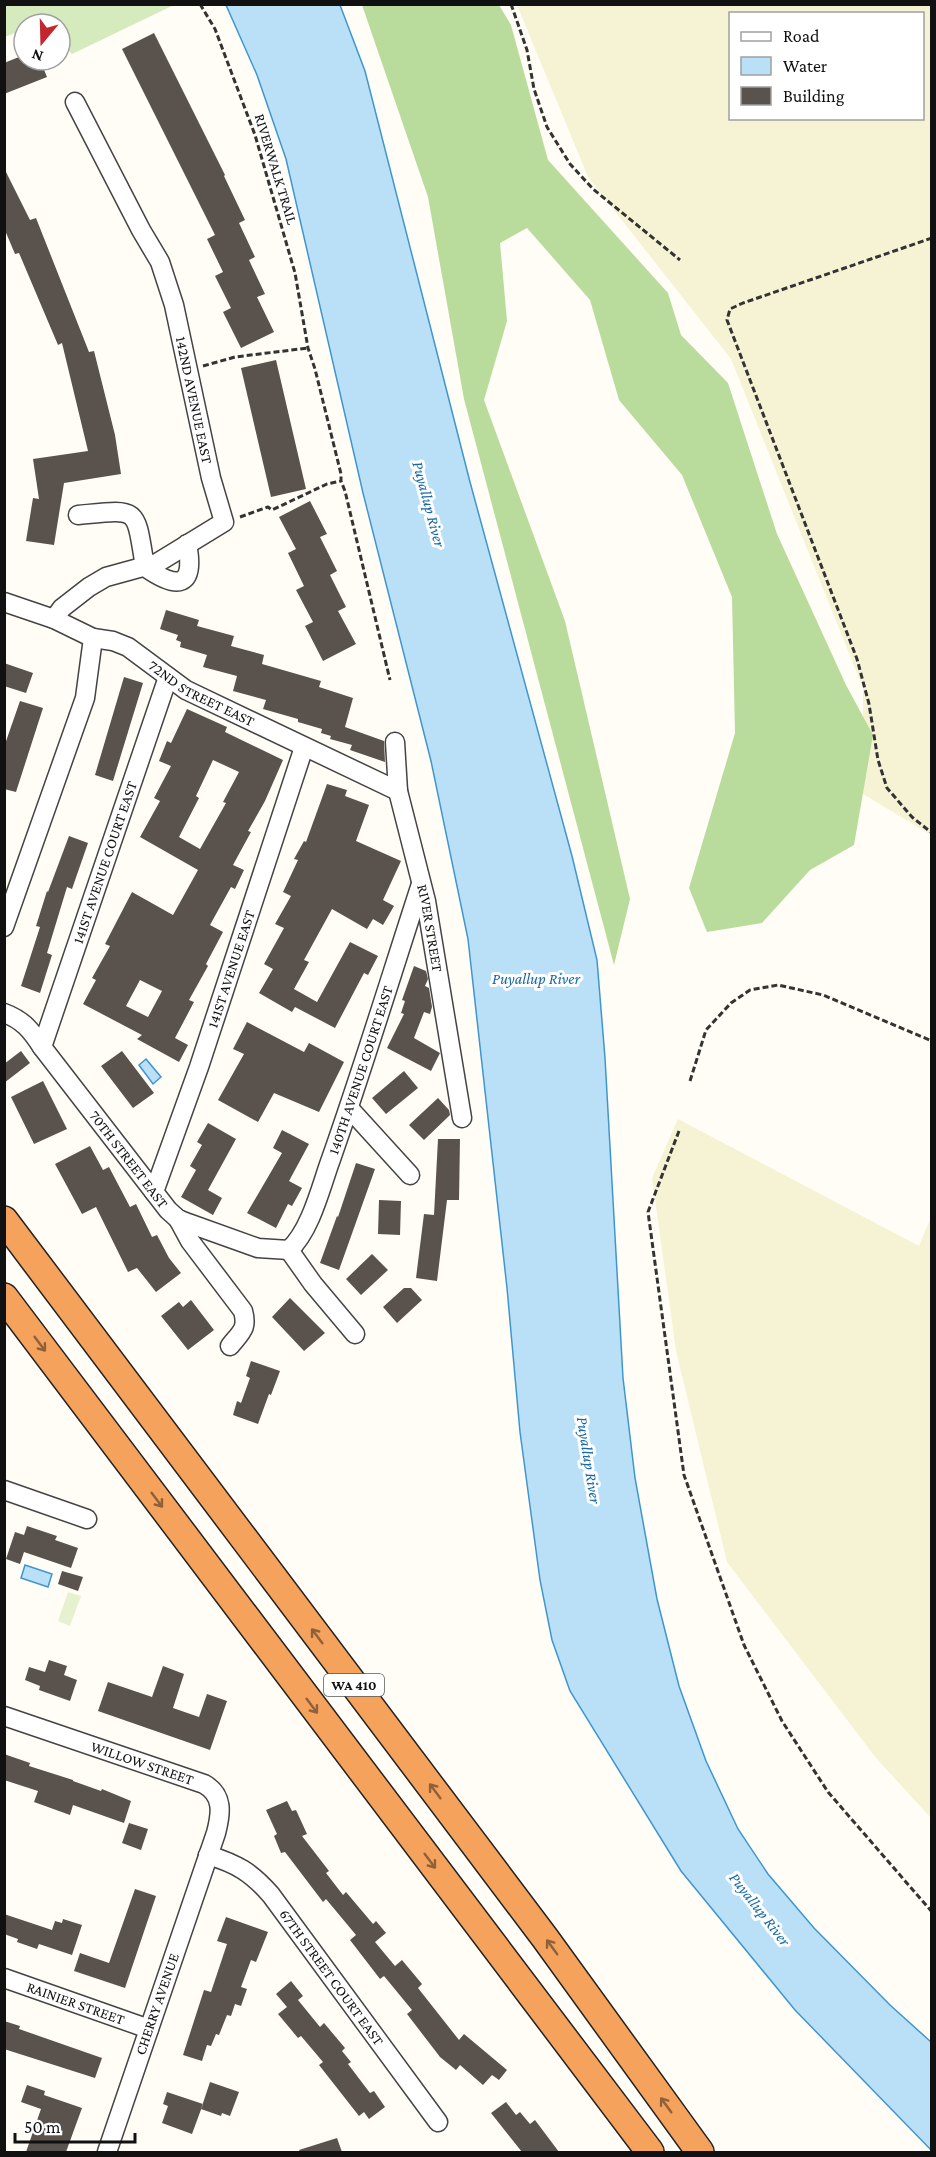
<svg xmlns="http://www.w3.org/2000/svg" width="936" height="2157" viewBox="0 0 936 2157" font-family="'Crimson Pro',serif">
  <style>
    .farmland { fill: #f6f3d4; fill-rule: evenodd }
    .green { fill: #d5ebbd }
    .forest { fill: #b9dc9c }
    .pitch { fill: #e6f2cf }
    .water { fill: #b9e0f7; stroke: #3f96cf; stroke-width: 1.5 }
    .building { fill: #5a524d; fill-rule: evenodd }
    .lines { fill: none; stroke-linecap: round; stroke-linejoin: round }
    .minor-casing { stroke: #444; stroke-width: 21 }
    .highway-casing { stroke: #222; stroke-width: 30 }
    .path { stroke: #333; stroke-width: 3; stroke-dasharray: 6 3; stroke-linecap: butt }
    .minor { stroke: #fff; stroke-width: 18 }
    .highway { stroke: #f5a25d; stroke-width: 27 }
    .oneway { stroke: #8e613b }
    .labels { text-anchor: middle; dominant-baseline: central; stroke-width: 6; stroke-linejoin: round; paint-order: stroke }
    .shield { fill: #fff; stroke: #585858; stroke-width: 1.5 }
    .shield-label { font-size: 14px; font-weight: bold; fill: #111 }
    .street-label { font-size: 15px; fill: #111; stroke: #fff }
    .water-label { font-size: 16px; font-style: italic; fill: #1768a6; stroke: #fff }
  </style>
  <rect width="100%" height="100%" fill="#fffdf5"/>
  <path class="farmland" d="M517 5H931V835L863 794V688L731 359 588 177ZM730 14H922V118H730Z
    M678 1119 919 1246 931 1217V1818L876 1758 727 1562 676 1351 652 1178Z"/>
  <path class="green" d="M5 4H174V5L72 54 60 40V24H47L44 22 38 24H24V29L5 37Z"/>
  <path class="forest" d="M362 5H499L511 25 548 160 668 293 681 335 728 383 777 534 846 685 873 735 854 845 810 870 762 923 707 932 689 888 735 733 732 597 682 475 619 400 590 300 527 228 500 243 507 321 484 400 565 621 630 899 614 965 464 399 428 197Z"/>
  <path class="pitch" d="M68 1592 81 1596 70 1626 58 1621Z"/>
  <path class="water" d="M226 5H340L365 71 470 482 572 856 597 960 605 1058 623 1378 635 1478 657 1599 679 1686 706 1761 738 1829 768 1874 814 1928 890 2005 931 2042V2150L795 2010 681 1871 570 1691 552 1640 540 1580 520 1432 507 1288 468 939 431 761 363 493 286 159 257 75Z
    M146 1059 161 1077 153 1084 139 1065Z
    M25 1565 52 1574 48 1587 21 1578Z"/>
  <path class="building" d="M154 33 225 175 224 176 245 220 239 223 255 257 249 260 265 294 257 297 274 332 241 348 223 312 231 308 215 276 223 272 207 239 215 235 122 49Z
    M24 55V60H40L47 77 4 94V63Z
    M4 168 30 220 36 218 89 352 94 351 115 435 121 474 64 483 54 545 26 541 33 498 39 499 33 459 88 451 62 343 58 345 19 253 15 254 4 228Z
    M276 360 306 489 271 497 241 368Z
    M310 501 327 534 320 537 337 571 330 575 346 607 338 611 356 644 323 661 305 626 313 622 296 590 304 586 288 553 296 549 279 517Z
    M166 610 199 620 197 626 234 636 231 646 264 655 262 664 321 681 319 687 353 698 345 727 384 741 385 762 350 750 352 745 330 739 331 736 321 733 322 729 298 722V719L263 709 266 700 233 691 237 676 203 667 207 655 180 647 181 642 176 640 178 635 160 629Z
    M4 663 33 673 26 693 4 686Z
    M124 677 143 683 113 781 95 775Z
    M20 701 43 708 16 792 4 789V747Z
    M187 709 227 727 225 732 283 760 265 801 248 831 251 832 233 865 244 870 235 889 231 887 210 925 223 932 206 964 208 966 189 1000 194 1002 175 1038 188 1045 179 1062 137 1039 142 1035 83 1004 96 980 92 978 110 946 105 944 132 892 173 915 198 870 140 837 160 801 154 798 171 766 159 761 167 741 171 743ZM213 760 239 772 223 802 226 803 200 849 179 837 199 798 196 796ZM140 980 162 991 148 1017 126 1006Z
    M327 784 347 790 345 796 369 805 356 841 401 861 383 900 394 906 383 925 373 919 367 929 332 909 304 960 309 962 294 989 317 1002 350 942 378 956 368 975 364 973 335 1028 295 1007 292 1012 259 993 273 969 264 964 284 928 275 924 291 896 283 892 298 860 294 859 304 841 306 842Z
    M69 836 88 843 72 889 67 887 47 953 52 955 40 993 21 986 40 927 36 926 47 891 48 892Z
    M414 966 426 971 428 979 425 986 429 988 432 1007 430 1014 424 1012 414 1038 440 1053 431 1071 387 1048 404 1014 401 1013 405 1001 402 1000Z
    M247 1022 304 1052 309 1043 344 1062 319 1112 274 1093 258 1122 218 1100 244 1054 233 1049Z
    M21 1051 30 1063 4 1083V1064Z
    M122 1051 154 1093 133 1108 101 1066Z
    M404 1071 418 1088 386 1114 372 1098Z
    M43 1081 67 1129 34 1144 11 1097Z
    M438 1098 449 1110 450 1115 424 1140 409 1125Z
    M208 1123 236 1139 208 1190 222 1198 213 1215 181 1197 196 1170 190 1166 202 1145 197 1142Z
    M282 1130 309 1144 289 1181 302 1188 292 1206 288 1204 276 1228 247 1213 282 1153 273 1148Z
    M438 1139H460L459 1200H447L437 1281 416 1278 424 1214 434 1215Z
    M90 1146 103 1170 109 1167 130 1207 136 1204 152 1237 157 1235 169 1258 181 1273 156 1292 137 1268 128 1272 96 1207 82 1214 55 1164Z
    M356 1163 375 1169 339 1270 320 1263 337 1216 338 1217Z
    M379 1200 401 1201 400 1235 378 1234Z
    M372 1254 388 1270 361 1295 346 1279Z
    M404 1288H411L422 1300 397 1323 383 1307Z
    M290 1298 325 1333 304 1351 272 1317Z
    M191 1300 214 1330 188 1350 161 1316 179 1302 183 1307Z
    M251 1361 280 1371 271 1395 269 1394 258 1424 233 1415 237 1401 241 1403 250 1378 246 1376Z
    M27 1526 57 1536 55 1540 78 1548 71 1568 24 1552 20 1564 6 1559 15 1532 24 1535Z
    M62 1571 83 1577 78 1591 58 1584Z
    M49 1660 67 1666 64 1675 77 1680 70 1701 39 1690 40 1686 25 1680 29 1667 45 1672Z
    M163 1666 184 1674 173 1708 199 1717 207 1694 227 1701 210 1750 98 1711 108 1682 152 1697Z
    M4 1754 30 1763 29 1766 73 1780V1781L101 1791 102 1789 131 1801 124 1823 73 1805 70 1815 34 1802 38 1791 4 1780Z
    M287 1801 292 1811 296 1810 307 1834 302 1836 329 1871 326 1873 343 1895 346 1892 373 1924 376 1921 386 1933 375 1942 395 1966 402 1960 422 1984 418 1988 459 2040 464 2034 507 2070 499 2080 492 2075 483 2085 460 2065 456 2070 440 2057 407 2014 412 2010 384 1976 380 1979 350 1940 356 1935 326 1899 323 1902 285 1852 281 1853 274 1836 277 1834 266 1810Z
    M129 1823 148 1829 141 1850 122 1843Z
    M135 1889 156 1896 125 1988 74 1971 80 1953 109 1963Z
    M4 1914 52 1930 55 1921 62 1923 63 1919 82 1925 72 1955 39 1944 37 1949 17 1942 18 1939 4 1934Z
    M226 1917 268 1932 256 1962 251 1960 241 1987 247 1989 241 2006 235 2004 231 2016 227 2015 219 2035 216 2034 211 2046 207 2045 202 2061 183 2055 204 1990 211 1992 227 1944 217 1941Z
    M291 1981 303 1996 298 2000 320 2027 324 2023 345 2048 342 2051 351 2062 348 2064 370 2093 374 2091 385 2107 369 2119 364 2112 359 2116 319 2065 323 2062 301 2036 298 2038 278 2014 287 2007 276 1994Z
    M4 2021 20 2026 19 2029 102 2058 95 2078 4 2049Z
    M210 2082 239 2092 230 2116 222 2113 221 2116 201 2109Z
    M27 2085 45 2091 44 2095 82 2108 66 2152H26L41 2109 21 2102Z
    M167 2092 203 2104 192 2134 162 2123 168 2106 163 2104Z
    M506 2102 516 2115 520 2112 530 2124 535 2120 559 2152H522L491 2113Z
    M337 2138 342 2152H300L299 2150Z"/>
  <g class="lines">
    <g class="minor-casing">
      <g id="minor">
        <path d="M78 515C140 509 135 506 145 567 177 590 196 588 187 544"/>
        <path id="s1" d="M4 602 54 619 93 638 113 641 128 647 186 690 398 791"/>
        <path d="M54 619 62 608 89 587 106 577 157 563 224 522 211 478 174 305 160 262 141 230 75 102"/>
        <path id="s2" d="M395 742 398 791 426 901 462 1118"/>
        <path d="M4 927 85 698 93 638"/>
        <path id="s3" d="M4 1013C23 1020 31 1030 42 1047L168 1210 178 1219 188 1223 258 1248 289 1250"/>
        <path id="s4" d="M42 1047 168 677"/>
        <path d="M349 1108 410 1175"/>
        <path id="s5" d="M154 1192 199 1067 304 747"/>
        <path d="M178 1219 190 1241 243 1311C248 1329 241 1332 230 1346"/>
        <path id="s6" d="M289 1250C311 1230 321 1186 331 1159 363 1068 391 976 421 884"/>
        <path d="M289 1250 313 1284 355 1334"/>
        <path d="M4 1490 87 1519"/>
        <path id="s7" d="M4 1716 204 1784C224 1795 221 1814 216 1833L107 2152"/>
        <path id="s8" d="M208 1855C237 1864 251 1872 271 1895L438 2122"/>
        <path id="s9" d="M4 1978 149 2029"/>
      </g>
    </g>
    <g class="highway-casing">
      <path id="highway" d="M4 1220 545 1938 700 2152
        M4 1297 650 2152"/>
    </g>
    <path class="path" d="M200 4 215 29 255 135 295 273 308 348 315 369 341 474V481L345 491 390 680
      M511 4 527 50 534 89 547 127 570 164 593 189 680 260
      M932 238 743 303 730 309 727 320 857 659 869 704 878 760 887 788 912 817 932 833
      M203 366 235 357 308 348
      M240 517 268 507 272 510 327 484 341 481
      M690 1081 706 1030 731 1003 750 990 778 985 823 995 932 1041
      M679 1131 648 1212 684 1475 744 1645 782 1721 828 1792 932 1912"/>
    <use href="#minor" class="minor"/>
    <use href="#highway" class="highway"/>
  </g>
  <defs><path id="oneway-shaft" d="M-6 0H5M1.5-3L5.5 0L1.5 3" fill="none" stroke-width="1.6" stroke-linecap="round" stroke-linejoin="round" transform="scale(1.5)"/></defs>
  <g class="oneway">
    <use href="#oneway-shaft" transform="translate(40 1344) rotate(53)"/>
    <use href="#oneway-shaft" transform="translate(157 1500) rotate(53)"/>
    <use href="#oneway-shaft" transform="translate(317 1636) rotate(-127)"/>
    <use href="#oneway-shaft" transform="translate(312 1706) rotate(53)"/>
    <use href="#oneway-shaft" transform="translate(435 1791) rotate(-127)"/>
    <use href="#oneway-shaft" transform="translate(430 1861) rotate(53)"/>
    <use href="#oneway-shaft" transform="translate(552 1947) rotate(-126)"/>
    <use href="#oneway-shaft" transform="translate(666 2105) rotate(-126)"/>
  </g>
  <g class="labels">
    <rect class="shield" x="324" y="1674" width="60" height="22" rx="4.5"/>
    <g class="shield-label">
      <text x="354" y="1685">WA 410</text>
    </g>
    <g class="street-label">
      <text transform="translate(276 169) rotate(73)">RIVERWALK TRAIL</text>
      <text transform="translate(194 400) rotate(78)">142ND AVENUE EAST</text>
      <text stroke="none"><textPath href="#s1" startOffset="220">72ND STREET EAST</textPath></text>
      <text stroke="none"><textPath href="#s4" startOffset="195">141ST AVENUE COURT EAST</textPath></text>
      <text stroke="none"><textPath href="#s2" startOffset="190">RIVER STREET</textPath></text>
      <text stroke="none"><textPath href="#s5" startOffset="236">141ST AVENUE EAST</textPath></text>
      <text stroke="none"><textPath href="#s6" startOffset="195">140TH AVENUE COURT EAST</textPath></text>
      <text stroke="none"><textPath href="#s3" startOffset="194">70TH STREET EAST</textPath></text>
      <text stroke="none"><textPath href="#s7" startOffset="146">WILLOW STREET</textPath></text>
      <text stroke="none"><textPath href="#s8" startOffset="178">67TH STREET COURT EAST</textPath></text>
      <text stroke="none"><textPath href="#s9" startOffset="76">RAINIER STREET</textPath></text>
      <text transform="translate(157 2004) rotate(-71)">CHERRY AVENUE</text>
    </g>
    <g class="water-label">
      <text transform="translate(429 504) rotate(75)">Puyallup River</text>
      <text x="536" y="978">Puyallup River</text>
      <text transform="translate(589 1460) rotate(81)">Puyallup River</text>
      <text transform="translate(760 1909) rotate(52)">Puyallup River</text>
    </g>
  </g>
  <rect width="936" height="2157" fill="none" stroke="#111111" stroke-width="12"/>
  <rect x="729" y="12" width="195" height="108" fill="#ffffff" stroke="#a0a0a0" stroke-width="1.5"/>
  <rect x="741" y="32" width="30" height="9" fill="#ffffff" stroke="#a0a0a0" stroke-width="1.5"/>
  <text x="783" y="42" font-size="18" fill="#111111">Road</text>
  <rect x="741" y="57" width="30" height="18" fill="#b9e0f7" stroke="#a0a0a0" stroke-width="1.5"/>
  <text x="783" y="72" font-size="18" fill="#111111">Water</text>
  <rect x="741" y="87" width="30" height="18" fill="#5a524d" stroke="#a0a0a0" stroke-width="1.5"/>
  <text x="783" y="102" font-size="18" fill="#111111">Building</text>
  <g transform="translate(42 42) rotate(199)"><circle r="28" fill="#ffffff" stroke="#a0a0a0" stroke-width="1.5"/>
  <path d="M0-4.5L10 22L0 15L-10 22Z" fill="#c4262e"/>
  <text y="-9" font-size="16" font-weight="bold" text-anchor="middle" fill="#111111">N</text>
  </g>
  <path d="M15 2133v9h120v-9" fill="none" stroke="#111111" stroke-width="3"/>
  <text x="24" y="2133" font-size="18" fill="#111111" stroke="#ffffff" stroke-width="4.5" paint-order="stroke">50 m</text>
</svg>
